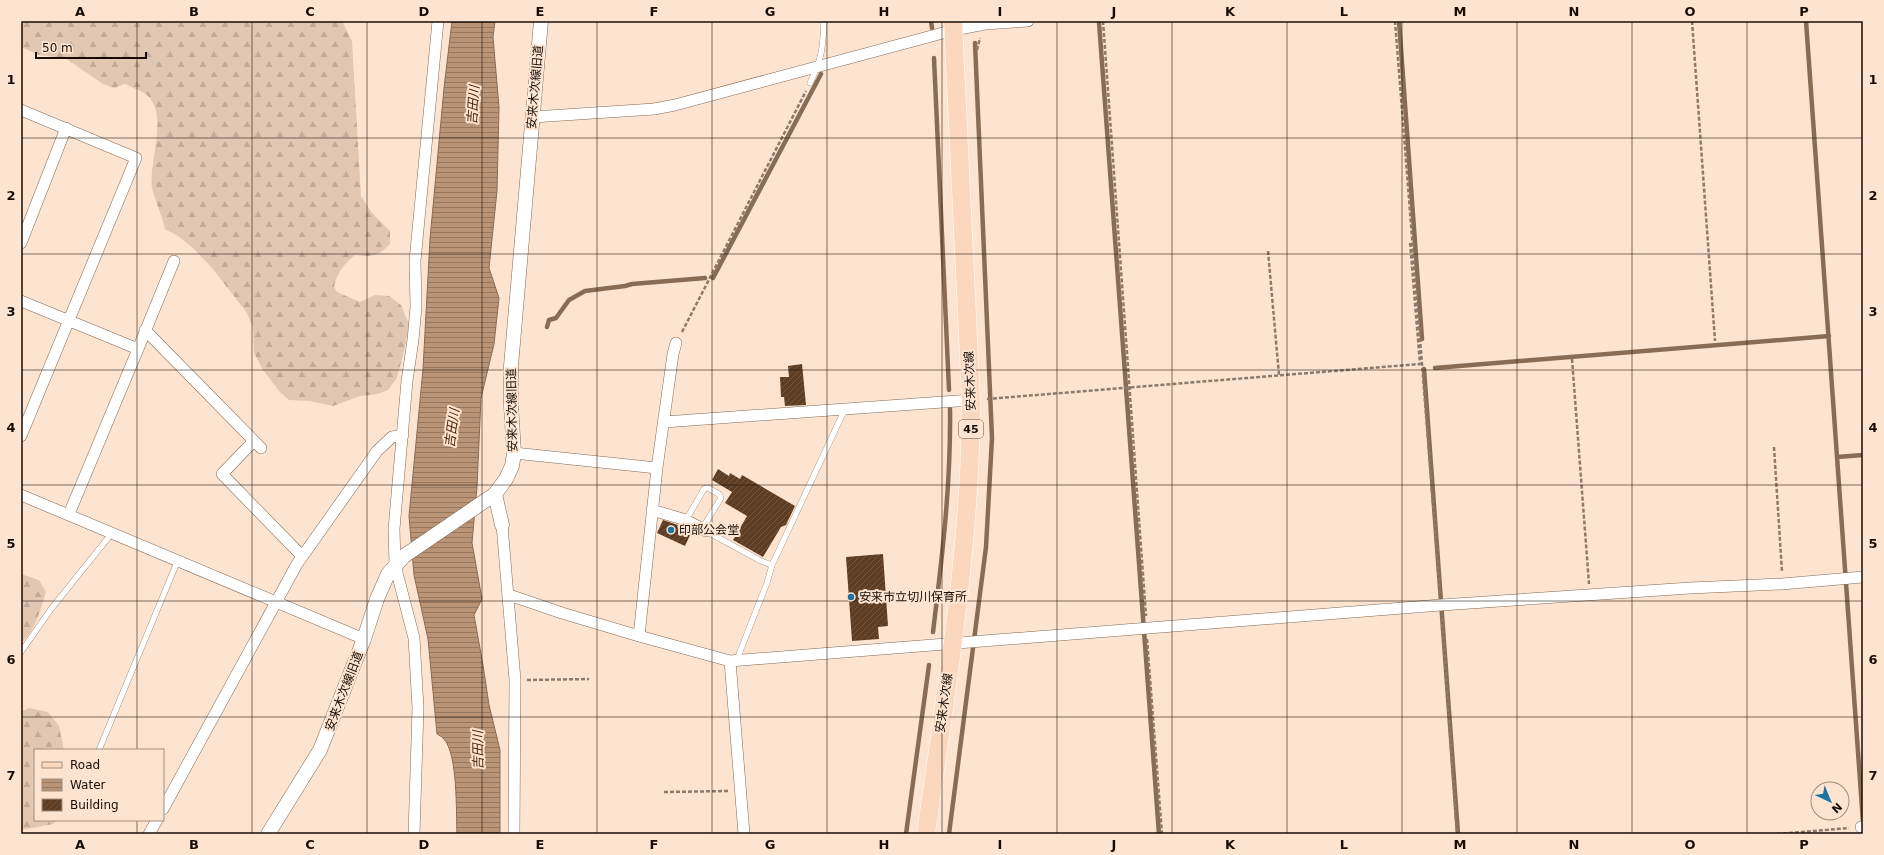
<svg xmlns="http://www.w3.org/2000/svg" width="1884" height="855" viewBox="0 0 1884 855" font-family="'DejaVu Sans','Noto Sans JP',sans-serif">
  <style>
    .forest { fill: url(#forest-firs) }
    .water { fill: url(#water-rules); stroke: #896c55 }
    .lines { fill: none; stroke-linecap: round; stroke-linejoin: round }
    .stream { stroke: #896c55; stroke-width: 4.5 }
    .building { fill: url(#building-hatch) }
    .service-casing { stroke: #836954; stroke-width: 6 }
    .minor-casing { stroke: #836954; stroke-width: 12 }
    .tertiary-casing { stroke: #836954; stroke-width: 15 }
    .primary-casing { stroke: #fff; stroke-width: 19 }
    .path { stroke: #8c7b6d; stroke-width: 2.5; stroke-dasharray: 4 2; stroke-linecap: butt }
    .service { stroke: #fff; stroke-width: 5.5 }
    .minor { stroke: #fff; stroke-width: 11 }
    .tertiary { stroke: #fff; stroke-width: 14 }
    .primary { stroke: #fbd8bd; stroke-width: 18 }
    .grid { fill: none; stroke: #170d06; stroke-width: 1; stroke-opacity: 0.55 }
    .poi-dot { fill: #1c73a3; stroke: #fde4d1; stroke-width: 1.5 }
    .labels { text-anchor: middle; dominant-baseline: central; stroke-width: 4; stroke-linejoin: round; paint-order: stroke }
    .shield { fill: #fde4d1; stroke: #5c4e43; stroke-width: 1 }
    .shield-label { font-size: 11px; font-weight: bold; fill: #170d06 }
    .street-label { font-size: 12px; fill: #170d06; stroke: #fde4d1 }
    .poi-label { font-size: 12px; fill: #170d06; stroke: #fde4d1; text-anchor: start }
    .water-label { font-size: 13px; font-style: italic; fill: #4a2501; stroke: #fde4d1 }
    .neatline { fill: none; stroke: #170d06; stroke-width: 1.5 }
    .grid-label { font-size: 13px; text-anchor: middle; font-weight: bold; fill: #170d06 }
  </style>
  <defs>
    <pattern id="forest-firs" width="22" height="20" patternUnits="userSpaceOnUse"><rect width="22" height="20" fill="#e2c7b3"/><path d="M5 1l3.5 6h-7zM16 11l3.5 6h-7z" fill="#c1aa98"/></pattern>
    <pattern id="water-rules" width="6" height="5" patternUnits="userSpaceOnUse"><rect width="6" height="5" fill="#ba9477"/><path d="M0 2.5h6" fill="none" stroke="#967760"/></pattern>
    <pattern id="building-hatch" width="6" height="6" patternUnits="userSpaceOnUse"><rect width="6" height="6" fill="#5e3d23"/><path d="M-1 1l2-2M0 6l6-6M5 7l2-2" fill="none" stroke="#705540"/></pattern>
  </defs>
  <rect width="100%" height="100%" fill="#fde4d1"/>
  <path class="forest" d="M25 21H342L352 41 361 196 372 213 390 231V244C377 257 373 257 355 255 344 264 337 272 334 287L337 292 360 302 375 295 389 296 401 305 409 324 405 347 397 378 388 390 378 394 360 396 333 406 310 401 289 400 279 391 263 370 254 353 253 328 247 313 212 268 193 248 178 236 165 229C162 215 155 201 152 188 148 162 171 110 144 93 139 90 131 87 125 84L114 88 103 84 65 58 39 55 21 47V26Z
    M21 574 39 580 46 592C41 608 35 632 21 643Z
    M29 708 48 712 59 726 64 750H35V820H58L53 824 21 830V712Z"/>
  <path class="water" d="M452 21H495L493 37 499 107 497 191 489 268 499 298 494 344 481 398 477 487 472 543 482 599 474 615 483 665 489 705 500 750V834H457C456 812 458 755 444 739 442 737 439 735 437 734L428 639 414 575 409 516 423 369 430 239 444 88Z"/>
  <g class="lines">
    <path class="stream" d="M931 21 932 28
      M1399 21 1422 339
      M1806 21 1863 822
      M1099 22 1159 834
      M934 58 949 390
      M713 278 821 74
      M547 327 549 320 556 318 569 300 585 291 625 286 632 284 705 278
      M1435 368 1829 336
      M1424 369 1458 834
      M1837 457 1863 455
      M933 632C942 558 951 485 950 409
      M906 834 929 665
      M949 834 986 547 992 438 975 43"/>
  </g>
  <path class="building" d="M802 364 806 405 785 406 784 397H781L780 377H789L788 366Z
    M718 469 729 476 730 473 740 479 742 475 795 506 786 525 781 527 763 557 733 540 747 516 725 503 732 492 712 480Z
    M663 520 678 525 677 527 691 533 685 546 657 533Z
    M883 554 888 626 878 627 879 639 852 641 846 557Z"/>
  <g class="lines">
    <g class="service-casing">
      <path id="service" d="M810 83C822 59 823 47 824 21
        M686 520 704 489 708 488 719 494 721 498 702 529
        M706 531 761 561 772 565
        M21 652 51 609 112 533
        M738 660 739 654 767 583 772 565 845 409
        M99 750 178 560"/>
    </g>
    <g class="minor-casing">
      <path id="minor" d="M21 110 136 158 21 436
        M533 117 654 109 675 105 954 30 985 24 1028 21
        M21 243 66 128
        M21 301 138 349 69 514
        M145 330 261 448
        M138 349 174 261
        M664 422 971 400
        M253 440 250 445 222 474 302 556
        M514 453 657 468
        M21 495 364 639
        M652 510 686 520 706 531
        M502 525 515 680 514 834
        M509 595 562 613 639 636 730 661 1441 605 1690 588 1782 584 1863 577
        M639 636 657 468 673 354 676 343
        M730 661 744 834
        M163 809 297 564 377 451 392 437 403 435
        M1861 827H1863
        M149 834 157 820
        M414 834 418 708 414 638 395 565 394 529 407 381 413 340 416 307 415 261 438 21"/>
    </g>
    <g class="tertiary-casing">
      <path id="tertiary" d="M495 494 502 525
        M268 834 320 750 364 639 377 599 388 574 404 556 495 494 506 479 512 466 514 453 511 405V366L541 21"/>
    </g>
    <g class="primary-casing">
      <path id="primary" d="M926 834C946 690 971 546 971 400L953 21"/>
    </g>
    <path class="path" d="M1103 21 1146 616
      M1395 21 1440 593
      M1692 21 1715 341
      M977 50 980 38
      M1268 251 1279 375
      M682 332 806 91
      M1572 359 1589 584
      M987 399 1420 364 1410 242
      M1774 447 1782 572
      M1442 618 1457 834
      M1147 639 1162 834
      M527 680 589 679
      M664 792 729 791
      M1777 834 1849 828"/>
    <use href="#service" class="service"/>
    <use href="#minor" class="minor"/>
    <use href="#tertiary" class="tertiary"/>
    <use href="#primary" class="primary"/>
  </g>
  <path class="grid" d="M137 21V750M252 21V834M367 21V834M482 21V834M597 21V834M712 21V834M827 21V834M942 21V834M1057 21V834M1172 21V834M1287 21V834M1402 21V834M1517 21V834M1632 21V834M1747 21V834M21 138H1863M21 254H1863M21 370H1863M21 485H1863M21 601H1863M21 717H1863M137 820V834"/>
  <g class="poi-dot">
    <circle cx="671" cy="530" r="4"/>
    <circle cx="851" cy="597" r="4"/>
  </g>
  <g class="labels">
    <rect class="shield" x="959" y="420" width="24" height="18" rx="3"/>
    <g class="shield-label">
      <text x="971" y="429">45</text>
    </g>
    <g class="street-label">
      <text transform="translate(535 87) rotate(-85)">安来木次線旧道</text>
      <text transform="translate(970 381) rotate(-92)">安来木次線</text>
      <text transform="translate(512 410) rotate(-91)">安来木次線旧道</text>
      <text transform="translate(344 691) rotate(-69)">安来木次線旧道</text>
      <text transform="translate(944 703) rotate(-82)">安来木次線</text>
    </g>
    <g class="poi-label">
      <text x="679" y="530">印部公会堂</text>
      <text x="859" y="597">安来市立切川保育所</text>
    </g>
    <g class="water-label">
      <text transform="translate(473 105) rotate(-86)">吉田川</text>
      <text transform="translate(452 428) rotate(-82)">吉田川</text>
      <text transform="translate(478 750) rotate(-91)">吉田川</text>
    </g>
  </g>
  <rect width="1884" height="855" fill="none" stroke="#fde4d1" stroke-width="44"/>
  <rect x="34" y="749" width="130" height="72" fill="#fde4d1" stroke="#a18e80"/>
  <rect x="42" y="762" width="20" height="6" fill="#fbd8bd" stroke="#a18e80"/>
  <text x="70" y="769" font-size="12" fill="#170d06">Road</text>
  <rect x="42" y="779" width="20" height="12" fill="url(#water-rules)" stroke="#a18e80"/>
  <text x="70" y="789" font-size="12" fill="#170d06">Water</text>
  <rect x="42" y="799" width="20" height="12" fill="url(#building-hatch)" stroke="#a18e80"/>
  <text x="70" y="809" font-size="12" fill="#170d06">Building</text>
  <g transform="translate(1830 801) rotate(136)"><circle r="19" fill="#fde4d1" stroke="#a18e80"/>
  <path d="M0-3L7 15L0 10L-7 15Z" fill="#1c73a3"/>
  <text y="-6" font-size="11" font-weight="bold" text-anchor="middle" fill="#170d06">N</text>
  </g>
  <path d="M36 52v6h110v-6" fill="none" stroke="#170d06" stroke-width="2"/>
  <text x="42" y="52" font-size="12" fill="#170d06" stroke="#fde4d1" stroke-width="3" paint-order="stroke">50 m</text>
  <rect x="22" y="22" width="1840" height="811" class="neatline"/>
  <g class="grid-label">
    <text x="80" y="16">A</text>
    <text x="194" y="16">B</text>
    <text x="310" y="16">C</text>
    <text x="424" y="16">D</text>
    <text x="540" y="16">E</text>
    <text x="654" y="16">F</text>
    <text x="770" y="16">G</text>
    <text x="884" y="16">H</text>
    <text x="1000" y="16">I</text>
    <text x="1114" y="16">J</text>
    <text x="1230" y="16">K</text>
    <text x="1344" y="16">L</text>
    <text x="1460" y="16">M</text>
    <text x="1574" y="16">N</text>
    <text x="1690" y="16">O</text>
    <text x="1804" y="16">P</text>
    <text x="11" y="84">1</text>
    <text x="1873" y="84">1</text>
    <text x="11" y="200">2</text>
    <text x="1873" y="200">2</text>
    <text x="11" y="316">3</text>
    <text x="1873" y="316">3</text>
    <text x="11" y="432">4</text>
    <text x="1873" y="432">4</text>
    <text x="11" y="548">5</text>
    <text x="1873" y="548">5</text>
    <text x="11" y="664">6</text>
    <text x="1873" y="664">6</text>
    <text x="11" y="780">7</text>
    <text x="1873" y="780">7</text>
    <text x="80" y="849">A</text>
    <text x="194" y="849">B</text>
    <text x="310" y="849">C</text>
    <text x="424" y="849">D</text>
    <text x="540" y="849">E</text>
    <text x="654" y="849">F</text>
    <text x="770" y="849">G</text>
    <text x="884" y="849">H</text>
    <text x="1000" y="849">I</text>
    <text x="1114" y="849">J</text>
    <text x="1230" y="849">K</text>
    <text x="1344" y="849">L</text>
    <text x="1460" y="849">M</text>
    <text x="1574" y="849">N</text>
    <text x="1690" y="849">O</text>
    <text x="1804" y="849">P</text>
  </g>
</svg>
